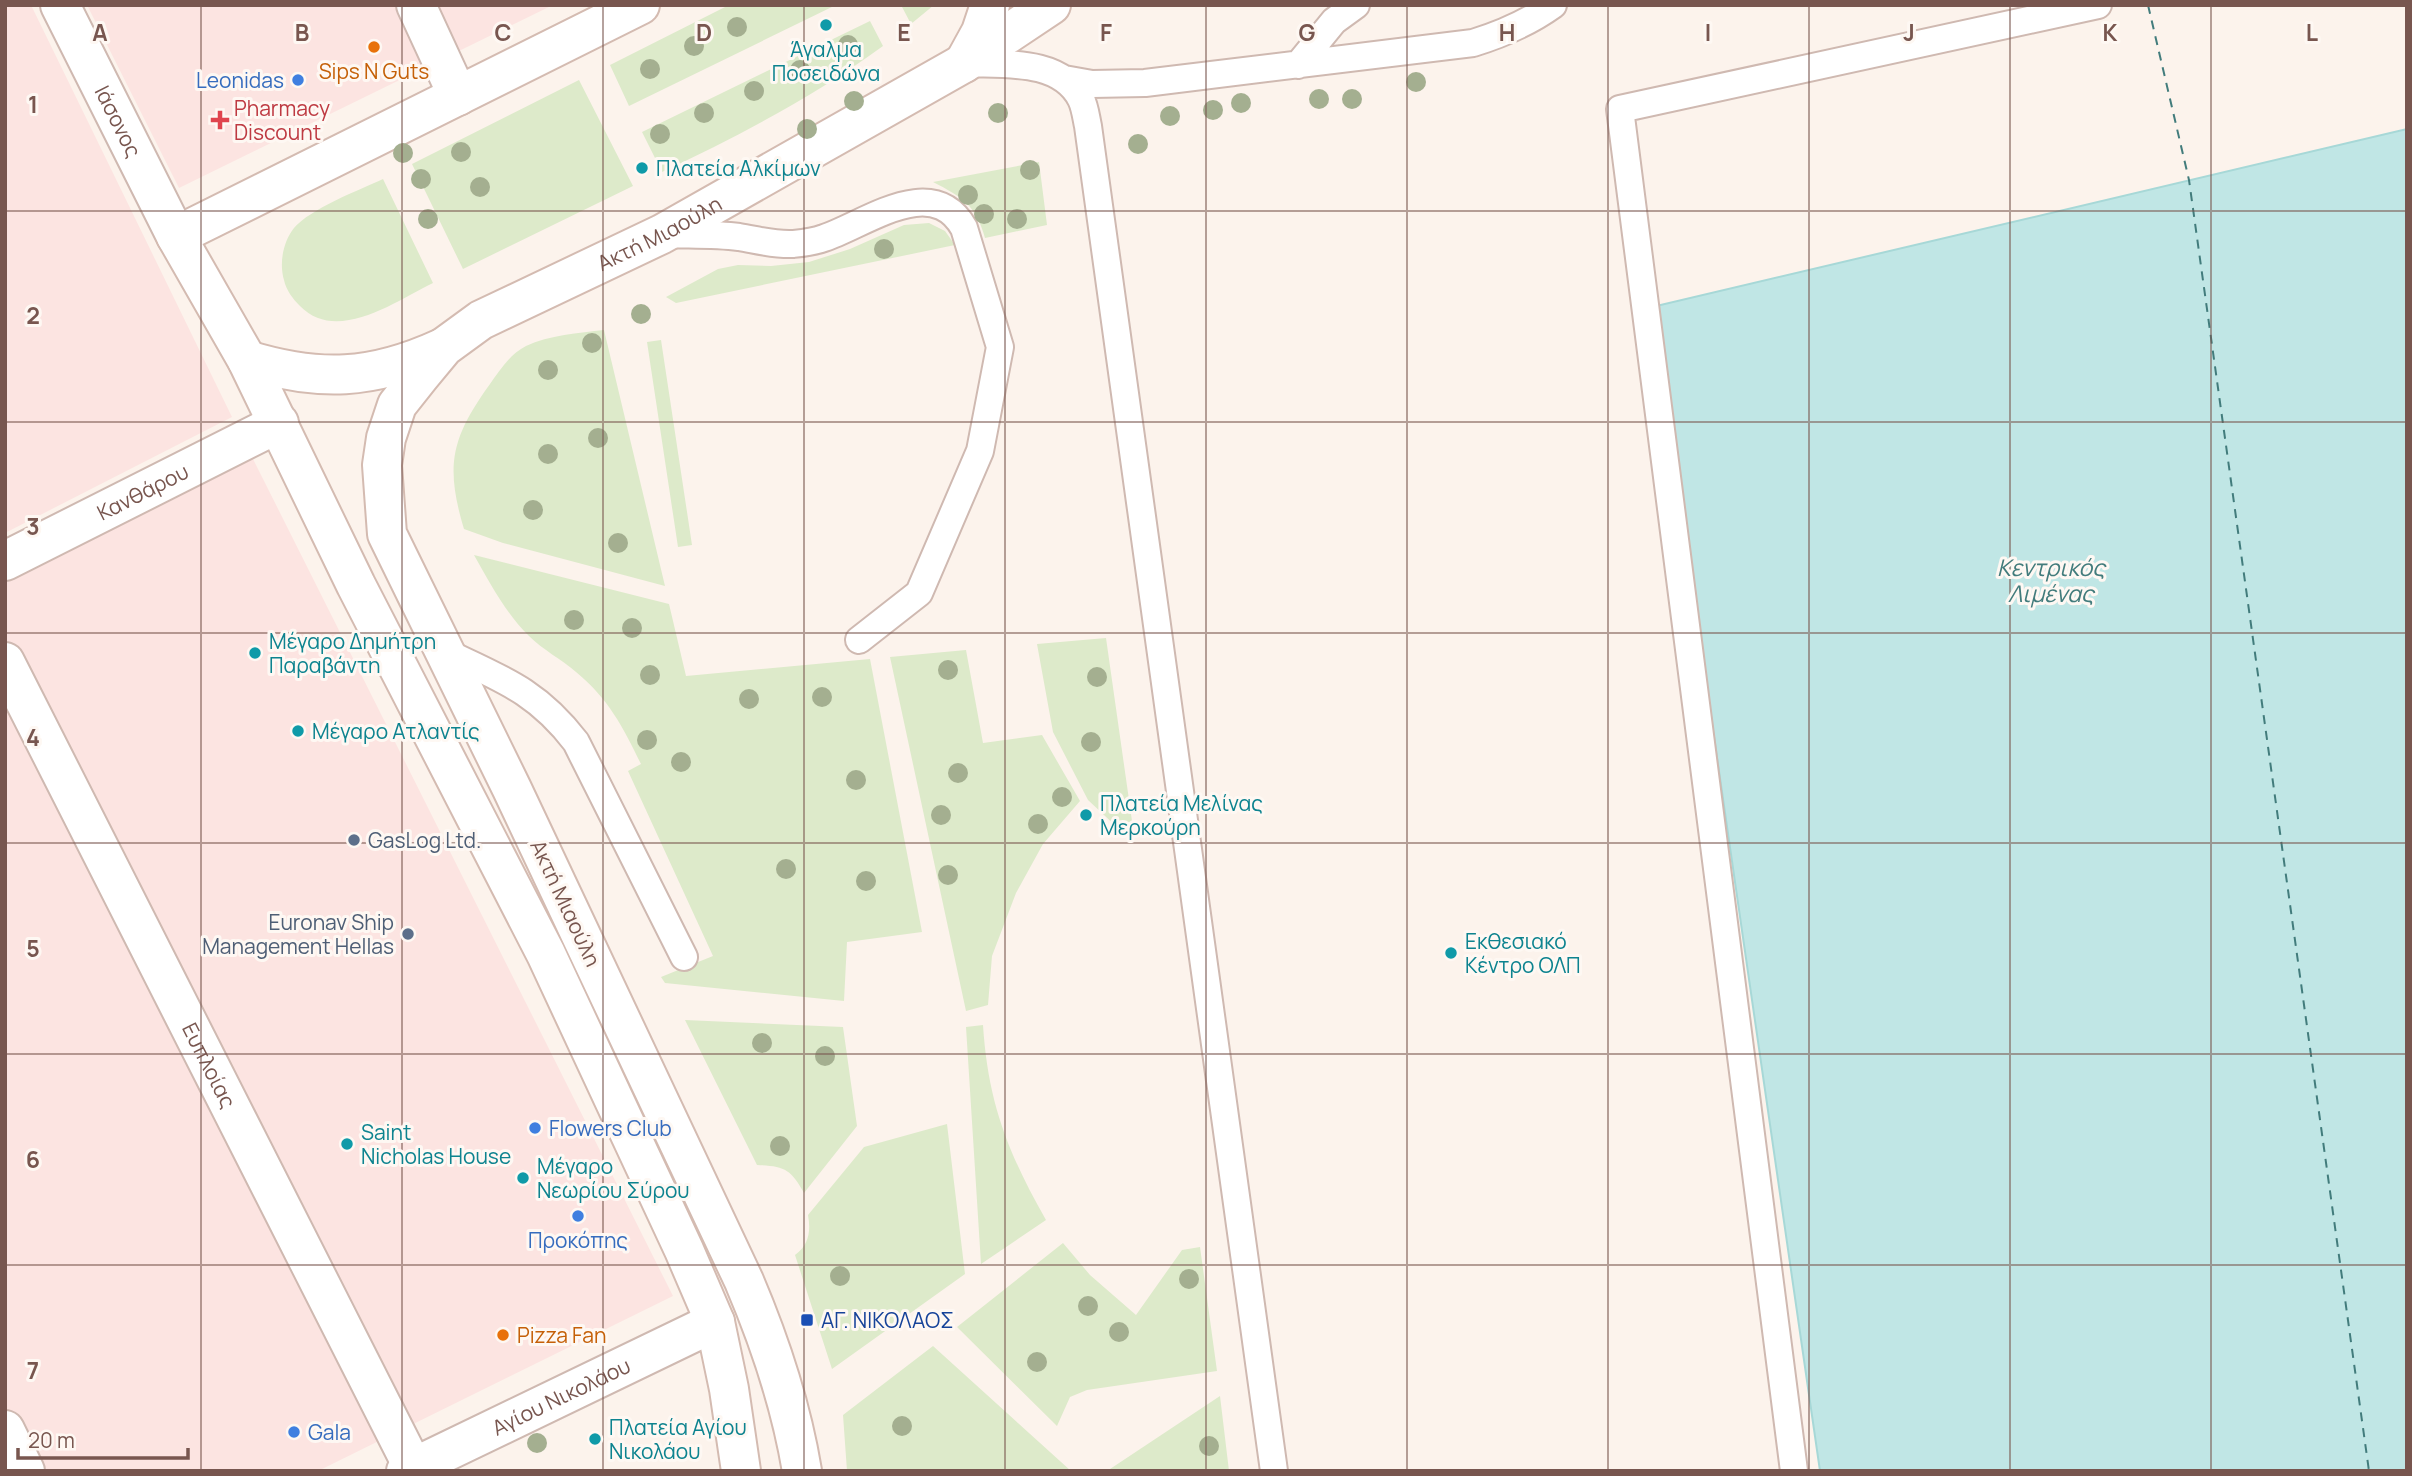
<svg xmlns="http://www.w3.org/2000/svg" width="2412" height="1476" viewBox="0 0 2412 1476" font-family="Manrope,sans-serif">
  <style>
    .commercial { fill: #fce4e1 }
    .green { fill: #ddeaca }
    .water { fill: #c0e6e5; stroke: #a7d8d7; stroke-width: 2 }
    .lines { fill: none; stroke-linecap: round; stroke-linejoin: round }
    .ferry { stroke: #427c7c; stroke-width: 2; stroke-dasharray: 9 7; stroke-linecap: butt }
    .lane-casing { stroke: #cfb9b1; stroke-width: 30 }
    .street-casing { stroke: #cfb9b1; stroke-width: 42 }
    .secondary-casing { stroke: #d4bbb1; stroke-width: 42 }
    .lane { stroke: #fff; stroke-width: 26 }
    .street { stroke: #fff; stroke-width: 38 }
    .secondary { stroke: #fff; stroke-width: 38 }
    .tree { fill: #a4af90 }
    .grid { fill: none; stroke: #78564f; stroke-width: 2; stroke-opacity: 0.55 }
    .culture-dot { fill: #0f9aa8; stroke: #fef8f3; stroke-width: 2.5 }
    .food-dot { fill: #e8710a; stroke: #fef8f3; stroke-width: 2.5 }
    .shop-dot { fill: #3f7fe0; stroke: #fef8f3; stroke-width: 2.5 }
    .health-dot { fill: #e0444e; stroke: #fef8f3; stroke-width: 2.5 }
    .service-dot { fill: #5c6f8a; stroke: #fef8f3; stroke-width: 2.5 }
    .transit-dot { fill: #1a4fb4; stroke: #fef8f3; stroke-width: 2.5 }
    .labels { text-anchor: middle; dominant-baseline: central; stroke-width: 6; stroke-linejoin: round; paint-order: stroke }
    .culture-label { font-size: 21px; fill: #0d838f; stroke: #fef8f3; text-anchor: start }
    .food-label { font-size: 21px; fill: #c56008; stroke: #fef8f3 }
    .shop-label { font-size: 21px; fill: #366cbe; stroke: #fef8f3; text-anchor: start }
    .health-label { font-size: 21px; fill: #be3a42; stroke: #fef8f3; text-anchor: start }
    .street-label { font-size: 21px; fill: #78564f; stroke: #fef8f3 }
    .service-label { font-size: 21px; fill: #4e5e75; stroke: #fef8f3; text-anchor: start }
    .transit-label { font-size: 21px; fill: #164399; stroke: #fef8f3; text-anchor: start }
    .water-label { font-size: 23px; font-style: italic; fill: #427c7c; stroke: #fef8f3 }
    .grid-label { font-size: 23px; text-anchor: middle; font-weight: bold; fill: #78564f; stroke: #fef8f3; stroke-width: 6; stroke-linejoin: round; paint-order: stroke }
  </style>
  <rect width="100%" height="100%" fill="#fcf3ec"/>
  <path class="commercial" d="M5 5H31L232 417 5 533Z
    M87 5H553L179 188Z
    M252 457 673 1296 318 1471H5V582Z"/>
  <path class="green" d="M729 5H836L629 106 610 65Z
    M901 5H934L911 24Z
    M870 21 883 46C813 97 739 136 662 172L642 132Z
    M579 80 633 186 463 269 412 164Z
    M1039 162 1047 225 985 238C976 205 962 197 933 182Z
    M383 179 433 283C396 301 337 344 300 306 293 299 286 290 284 280 279 263 283 242 294 228 310 209 359 190 383 179Z
    M929 223 945 231 955 245 676 303 666 297 718 269 738 265 771 266 809 262 850 249 904 225Z
    M604 330 665 586 503 543 464 529C445 466 451 438 490 384 500 370 510 354 526 346 549 335 579 333 604 330Z
    M661 340 692 545 678 547 647 342Z
    M474 555 669 604 686 676 870 659 922 932 847 942 844 1001 665 983 661 977 713 956 628 771 641 764C623 727 608 698 576 672 561 659 543 650 529 636 506 614 490 583 474 555Z
    M1106 638 1133 828 1120 830 1088 800 1053 732 1037 644Z
    M966 650 983 743 1042 735 1080 801 1043 844 1016 893 992 956 988 1005 966 1011 890 657Z
    M685 1020 843 1027 857 1126 804 1193C791 1169 784 1166 757 1165Z
    M983 1025C988 1103 1008 1153 1046 1220L981 1264 966 1027Z
    M947 1124 965 1274 832 1369 795 1255C809 1245 811 1231 808 1215L864 1147Z
    M1063 1243 1090 1275 1136 1315 1182 1250 1200 1247 1217 1371 1087 1390 1070 1397 1057 1426 957 1327Z
    M933 1346 1071 1471H847L843 1415Z
    M1220 1396 1229 1471H1107Z"/>
  <path class="water" d="M2407 129V1471H1820L1652 307Z"/>
  <g class="lines">
    <path class="ferry" d="M2148 5 2189 180 2369 1471"/>
    <g class="lane-casing">
      <path id="lane" d="M964 63C1003 65 1060 58 1081 99 1085 107 1086 117 1088 126L1274 1471
        M1298 65 1334 21 1356 5
        M1064 79 1092 84 1145 83 1473 43C1502 34 1528 23 1553 5
        M664 234C688 235 714 234 739 237 757 240 774 245 793 244 803 243 814 242 824 238 866 224 932 172 964 228L1000 347 980 451 919 593 859 640
        M445 652C502 679 537 691 576 742L684 957
        M1794 1471 1620 109 2098 5"/>
    </g>
    <g class="street-casing">
      <g id="street">
        <path id="s1" d="M60 5 176 236"/>
        <path d="M416 5 458 96"/>
        <path id="s2" d="M5 561 279 423"/>
        <path id="s3" d="M5 662 413 1467"/>
        <path d="M5 1430 25 1471"/>
        <path id="s4" d="M406 1471 715 1322"/>
      </g>
    </g>
    <g class="secondary-casing">
      <g id="secondary">
        <path d="M640 5 176 236 247 360 356 585 546 954 684 1250 715 1322 729 1389 741 1471"/>
        <path d="M964 63 981 32 990 5"/>
        <path d="M247 360C319 382 372 380 442 348"/>
        <path id="s5" d="M802 1471C791 1405 770 1342 744 1281L512 789 387 534 382 465 386 438 397 405 420 376 444 347 481 320 662 234 964 63 1051 5"/>
      </g>
    </g>
    <use href="#lane" class="lane"/>
    <use href="#street" class="street"/>
    <use href="#secondary" class="secondary"/>
  </g>
  <g class="tree">
    <circle cx="737" cy="27" r="10"/>
    <circle cx="848" cy="45" r="10"/>
    <circle cx="694" cy="46" r="10"/>
    <circle cx="650" cy="69" r="10"/>
    <circle cx="800" cy="70" r="10"/>
    <circle cx="1416" cy="82" r="10"/>
    <circle cx="754" cy="91" r="10"/>
    <circle cx="1319" cy="99" r="10"/>
    <circle cx="1352" cy="99" r="10"/>
    <circle cx="854" cy="101" r="10"/>
    <circle cx="1241" cy="103" r="10"/>
    <circle cx="1213" cy="110" r="10"/>
    <circle cx="704" cy="113" r="10"/>
    <circle cx="998" cy="113" r="10"/>
    <circle cx="1170" cy="116" r="10"/>
    <circle cx="807" cy="129" r="10"/>
    <circle cx="660" cy="134" r="10"/>
    <circle cx="1138" cy="144" r="10"/>
    <circle cx="461" cy="152" r="10"/>
    <circle cx="403" cy="153" r="10"/>
    <circle cx="1030" cy="170" r="10"/>
    <circle cx="421" cy="179" r="10"/>
    <circle cx="480" cy="187" r="10"/>
    <circle cx="968" cy="195" r="10"/>
    <circle cx="984" cy="214" r="10"/>
    <circle cx="428" cy="219" r="10"/>
    <circle cx="1017" cy="219" r="10"/>
    <circle cx="884" cy="249" r="10"/>
    <circle cx="641" cy="314" r="10"/>
    <circle cx="592" cy="343" r="10"/>
    <circle cx="548" cy="370" r="10"/>
    <circle cx="598" cy="438" r="10"/>
    <circle cx="548" cy="454" r="10"/>
    <circle cx="533" cy="510" r="10"/>
    <circle cx="618" cy="543" r="10"/>
    <circle cx="574" cy="620" r="10"/>
    <circle cx="632" cy="628" r="10"/>
    <circle cx="948" cy="670" r="10"/>
    <circle cx="650" cy="675" r="10"/>
    <circle cx="1097" cy="677" r="10"/>
    <circle cx="822" cy="697" r="10"/>
    <circle cx="749" cy="699" r="10"/>
    <circle cx="647" cy="740" r="10"/>
    <circle cx="1091" cy="742" r="10"/>
    <circle cx="681" cy="762" r="10"/>
    <circle cx="958" cy="773" r="10"/>
    <circle cx="856" cy="780" r="10"/>
    <circle cx="1062" cy="797" r="10"/>
    <circle cx="941" cy="815" r="10"/>
    <circle cx="1038" cy="824" r="10"/>
    <circle cx="786" cy="869" r="10"/>
    <circle cx="948" cy="875" r="10"/>
    <circle cx="866" cy="881" r="10"/>
    <circle cx="762" cy="1043" r="10"/>
    <circle cx="825" cy="1056" r="10"/>
    <circle cx="780" cy="1146" r="10"/>
    <circle cx="840" cy="1276" r="10"/>
    <circle cx="1189" cy="1279" r="10"/>
    <circle cx="1088" cy="1306" r="10"/>
    <circle cx="1119" cy="1332" r="10"/>
    <circle cx="1037" cy="1362" r="10"/>
    <circle cx="902" cy="1426" r="10"/>
    <circle cx="537" cy="1443" r="10"/>
    <circle cx="1209" cy="1446" r="10"/>
  </g>
  <path class="grid" d="M201 5V1471M402 5V1471M603 5V1471M804 5V1471M1005 5V1471M1206 5V1471M1407 5V1471M1608 5V1471M1809 5V1471M2010 5V1471M2211 5V1471M5 211H2407M5 422H2407M5 633H2407M5 843H2407M5 1054H2407M5 1265H2407"/>
  <g class="culture-dot">
    <circle cx="826" cy="25" r="7"/>
    <circle cx="642" cy="168" r="7"/>
    <circle cx="255" cy="653" r="7"/>
    <circle cx="298" cy="731" r="7"/>
    <circle cx="1086" cy="815" r="7"/>
    <circle cx="1451" cy="953" r="7"/>
    <circle cx="347" cy="1144" r="7"/>
    <circle cx="523" cy="1178" r="7"/>
    <circle cx="595" cy="1439" r="7"/>
  </g>
  <g class="food-dot">
    <circle cx="374" cy="47" r="7"/>
    <circle cx="503" cy="1335" r="7"/>
  </g>
  <g class="shop-dot">
    <circle cx="298" cy="80" r="7"/>
    <circle cx="535" cy="1128" r="7"/>
    <circle cx="578" cy="1216" r="7"/>
    <circle cx="294" cy="1432" r="7"/>
  </g>
  <path class="health-dot" d="M216.5 109.5h7v7h7v7h-7v7h-7v-7h-7v-7h7z"/>
  <g class="service-dot">
    <circle cx="354" cy="840" r="7"/>
    <circle cx="408" cy="934" r="7"/>
  </g>
  <rect class="transit-dot" x="800" y="1313" width="14" height="14" rx="3.5"/>
  <g class="labels">
    <g class="culture-label">
      <text x="826" y="49" text-anchor="middle">Άγαλμα<tspan x="826" dy="24">Ποσειδώνα</tspan></text>
      <text x="656" y="168">Πλατεία Αλκίμων</text>
      <text x="269" y="641">Μέγαρο Δημήτρη<tspan x="269" dy="24">Παραβάντη</tspan></text>
      <text x="312" y="731">Μέγαρο Ατλαντίς</text>
      <text x="1100" y="803">Πλατεία Μελίνας<tspan x="1100" dy="24">Μερκούρη</tspan></text>
      <text x="1465" y="941">Εκθεσιακό<tspan x="1465" dy="24">Κέντρο ΟΛΠ</tspan></text>
      <text x="361" y="1132">Saint<tspan x="361" dy="24">Nicholas House</tspan></text>
      <text x="537" y="1166">Μέγαρο<tspan x="537" dy="24">Νεωρίου Σύρου</tspan></text>
      <text x="609" y="1427">Πλατεία Αγίου<tspan x="609" dy="24">Νικολάου</tspan></text>
    </g>
    <g class="food-label">
      <text x="374" y="71">Sips N Guts</text>
      <text x="517" y="1335" text-anchor="start">Pizza Fan</text>
    </g>
    <g class="shop-label">
      <text x="284" y="80" text-anchor="end">Leonidas</text>
      <text x="549" y="1128">Flowers Club</text>
      <text x="578" y="1240" text-anchor="middle">Προκόπης</text>
      <text x="308" y="1432">Gala</text>
    </g>
    <g class="health-label">
      <text x="234" y="108">Pharmacy<tspan x="234" dy="24">Discount</tspan></text>
    </g>
    <g class="street-label">
      <text stroke="none"><textPath href="#s1" startOffset="130">Ιάσονος</textPath></text>
      <text stroke="none"><textPath href="#s5" startOffset="1477">Ακτή Μιαούλη</textPath></text>
      <text stroke="none"><textPath href="#s2" startOffset="154">Κανθάρου</textPath></text>
      <text transform="translate(566 903) rotate(65)">Ακτή Μιαούλη</text>
      <text stroke="none"><textPath href="#s3" startOffset="452">Ευπλοίας</textPath></text>
      <text stroke="none"><textPath href="#s4" startOffset="172">Αγίου Νικολάου</textPath></text>
    </g>
    <g class="service-label">
      <text x="368" y="840">GasLog Ltd.</text>
      <text x="394" y="922" text-anchor="end">Euronav Ship<tspan x="394" dy="24">Management Hellas</tspan></text>
    </g>
    <g class="transit-label">
      <text x="821" y="1320">ΑΓ. ΝΙΚΟΛΑΟΣ</text>
    </g>
    <g class="water-label">
      <text x="2051" y="567">Κεντρικός<tspan x="2051" dy="26">Λιμένας</tspan></text>
    </g>
  </g>
  <g class="grid-label">
    <text x="100" y="41">A</text>
    <text x="302" y="41">B</text>
    <text x="503" y="41">C</text>
    <text x="704" y="41">D</text>
    <text x="904" y="41">E</text>
    <text x="1106" y="41">F</text>
    <text x="1307" y="41">G</text>
    <text x="1507" y="41">H</text>
    <text x="1708" y="41">I</text>
    <text x="1909" y="41">J</text>
    <text x="2110" y="41">K</text>
    <text x="2312" y="41">L</text>
    <text x="33" y="113">1</text>
    <text x="33" y="324">2</text>
    <text x="33" y="535">3</text>
    <text x="33" y="746">4</text>
    <text x="33" y="957">5</text>
    <text x="33" y="1168">6</text>
    <text x="33" y="1379">7</text>
  </g>
  <rect width="2412" height="1476" fill="none" stroke="#78564f" stroke-width="14"/>
  <path d="M18 1448v10h170v-10" fill="none" stroke="#78564f" stroke-width="3.5"/>
  <text x="28" y="1448" font-size="21" fill="#78564f" stroke="#fef8f3" stroke-width="5" paint-order="stroke">20 m</text>
</svg>
